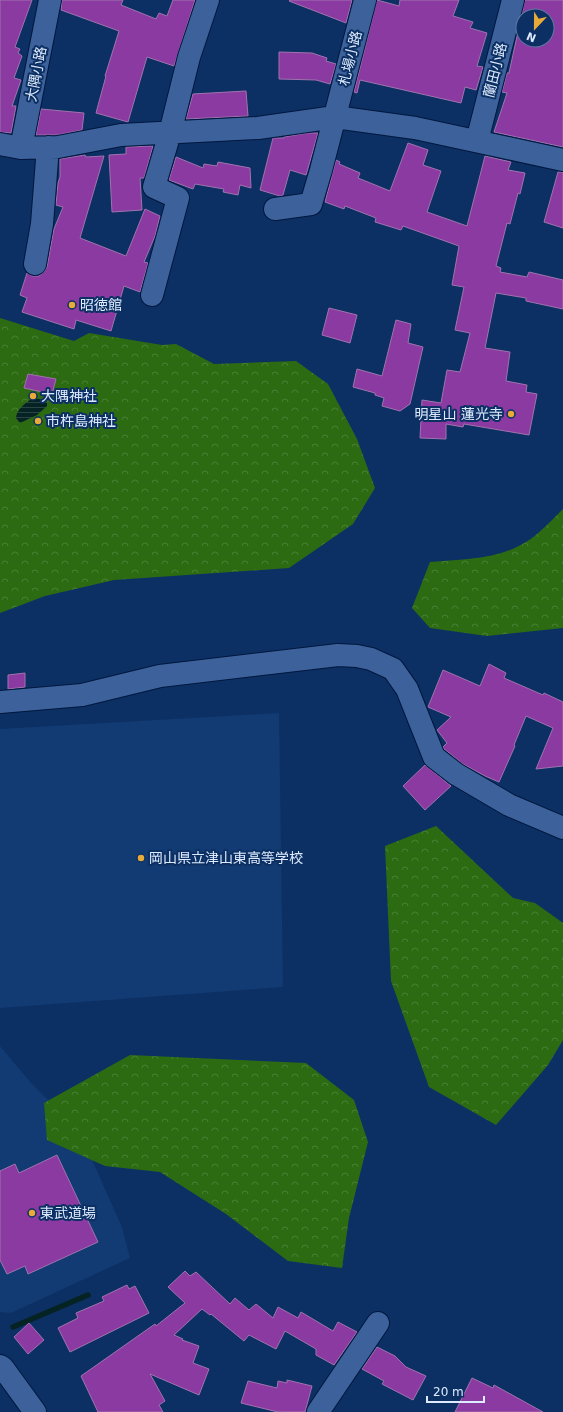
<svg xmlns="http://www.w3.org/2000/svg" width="563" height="1412" viewBox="0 0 563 1412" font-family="'DejaVu Sans','Noto Sans JP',sans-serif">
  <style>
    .built { fill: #123a73 }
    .forest { fill: url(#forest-crowns) }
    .water { fill: url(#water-rules) }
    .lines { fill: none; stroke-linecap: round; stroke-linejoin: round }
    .stream { stroke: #062324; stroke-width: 5.5 }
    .building { fill: #8a3aa0; stroke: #a173ae; fill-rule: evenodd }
    .minor-casing { stroke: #01173e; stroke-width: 24 }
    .minor { stroke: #3d629b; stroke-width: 22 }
    .poi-dot { fill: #e9ab38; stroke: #0c3064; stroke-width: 1.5 }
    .labels { text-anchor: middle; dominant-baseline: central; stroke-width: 4; stroke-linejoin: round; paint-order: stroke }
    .street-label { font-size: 14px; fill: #deebfe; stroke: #0c3064 }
    .poi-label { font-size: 14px; fill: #deebfe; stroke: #0c3064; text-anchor: start }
  </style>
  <defs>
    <pattern id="forest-crowns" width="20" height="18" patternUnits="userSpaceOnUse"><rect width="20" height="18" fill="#2c6b11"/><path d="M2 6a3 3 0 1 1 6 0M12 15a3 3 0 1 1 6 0" fill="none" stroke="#4a8035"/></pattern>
    <pattern id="water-rules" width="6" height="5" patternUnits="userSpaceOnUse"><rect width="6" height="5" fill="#062324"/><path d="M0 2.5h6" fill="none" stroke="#2a4345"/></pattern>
  </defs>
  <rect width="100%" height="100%" fill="#0c3064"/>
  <path class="built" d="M279 713 283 987 0 1008V729Z
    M0 1046 32 1084 76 1128 84 1142 122 1227 130 1258 11 1313 0 1312Z"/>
  <path class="forest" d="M0 318 74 341 89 333 162 345 176 344 214 364 296 361 328 384 357 439 375 488 353 524 289 568 114 580 45 596 0 613Z
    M563 509V628L487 636 430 628 412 608 430 562C462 559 497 560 526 542 537 536 553 519 563 509Z
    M436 826 513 898 535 903 563 923V1040L548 1065 496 1125 429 1087 391 981 385 846Z
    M130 1055 306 1063 354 1100 368 1142 349 1218 342 1268 288 1261 226 1214 160 1172 105 1166 47 1140 44 1103Z"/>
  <path class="water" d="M32 399C38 398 43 399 47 403V406L37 415 20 423 16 418C16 410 26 402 32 399Z"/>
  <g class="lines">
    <path class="stream" d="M13 1327 88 1295"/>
  </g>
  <path class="building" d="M0 0H32L15 47 20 49 18 53 22 56 14 78 21 80 12 106H16L11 133 0 132Z
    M62 0H123L121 5 156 19 159 13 167 16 173 0H195L174 66 147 57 128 122 96 113 106 76H105L119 31 61 10Z
    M290 0H352L346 23 289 1Z
    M377 0 399 6 400 0H459L453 16 473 22 470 28 487 33 477 66 483 67 476 90 465 87 461 103 360 80 357 93 354 92Z
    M525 0H563V147L494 132 507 93 502 92 507 73H509ZM523 16H547V40H523Z
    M279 52 312 53 327 58 326 61 336 64 330 84 316 80 279 79Z
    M246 91 248 116 186 119 193 94Z
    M41 109 84 113 82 130 57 135H36Z
    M308 133H318L306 175 290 170 283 195 280 196 260 190 273 138H284V137Z
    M408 143 428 150 423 165 441 171 427 212 467 226 485 156 511 162 508 170 525 173 520 194 518 193 510 224 507 223 496 266 501 268 500 272 527 277 529 272 563 280V309L526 301V298L496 293 485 348 510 352 506 381 527 385 526 392 537 394 529 435 464 424 463 427 446 424V439L420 438 422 400 441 403 447 370 460 372 470 333 455 330 464 287 452 285 459 246 403 226 401 230 375 222 376 218 345 206 344 209 325 202 336 160 340 162 339 164 360 173 358 178 390 191Z
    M153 146 144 178H140L142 210 112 212 109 155 126 154V147Z
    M85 155 86 157 104 156 80 238 126 256 145 209 160 216 155 236 144 262 148 263 140 292 124 286 111 331 76 320 74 329 22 312 27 298 20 295 27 273 32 276H39L44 272 47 267 54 229 63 207 56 205 58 183 60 177V159Z
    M176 157 203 168 204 164 217 166 218 162 250 168 251 188 240 185 238 195 223 192 224 189 195 184 193 189 169 180Z
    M558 172H563V228L544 222Z
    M329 308 357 315 350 343 322 335Z
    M396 320 411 324 408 343 423 347 410 404 400 411 382 406 384 398 375 395V393L353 387 357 369 382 376Z
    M28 374 56 379 52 394 24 388Z
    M489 664 506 673 504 678 543 695 544 693 563 702V766L536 769 553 728 526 716 514 745 515 746 499 782 485 776 463 764 444 749 443 747 447 743 437 730 451 717 428 707 443 670 480 686Z
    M25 673V687L8 689V675Z
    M425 765 451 786 425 810 403 786Z
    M57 1155 98 1242 28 1274 25 1266 7 1274 0 1260V1171L15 1164 19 1173Z
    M185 1271 190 1276 196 1272 230 1304 235 1298 249 1310 256 1304 273 1318 278 1307 298 1318 301 1312 333 1331 338 1322 357 1332 334 1365 316 1355V1349L285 1331 276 1349 249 1335 244 1341 211 1314 210 1315 202 1309 174 1335 183 1339 182 1340 199 1346 193 1363 209 1369 199 1395 150 1374 165 1401 159 1405 163 1412H98L81 1376 155 1324 156 1326 185 1303 168 1287Z
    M127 1285 129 1289 135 1286 149 1313 70 1352 58 1328 78 1318 76 1313 104 1301 102 1297Z
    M29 1323 44 1340 28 1354 14 1337Z
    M377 1347 395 1356 406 1367 426 1376 413 1400 382 1384 384 1381 362 1369Z
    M472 1378 493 1388 494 1385 543 1412H455Z
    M287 1380 312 1386 305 1412H278L241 1403 248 1381 277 1388 278 1381 287 1383Z"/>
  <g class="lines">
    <g class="minor-casing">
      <path id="minor" d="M477 141 513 0
        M0 144 21 148 58 147 121 135 258 128 335 117 415 128 563 160
        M21 148 50 0
        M275 209 311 204 321 170 365 0
        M35 264 42 224 48 147
        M152 295 178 198 154 187 170 133 189 57 208 0
        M0 702 82 695 160 676 338 655 357 656 371 659 393 669 407 689 434 757 456 774 509 805 563 828
        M0 1366 3 1368 35 1412
        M318 1412 378 1323"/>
    </g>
    <use href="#minor" class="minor"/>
  </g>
  <g class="poi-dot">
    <circle cx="72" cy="305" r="4"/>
    <circle cx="33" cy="396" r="4"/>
    <circle cx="511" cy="414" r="4"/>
    <circle cx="38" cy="421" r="4"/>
    <circle cx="141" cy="858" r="4"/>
    <circle cx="32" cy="1213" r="4"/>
  </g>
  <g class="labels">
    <g class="street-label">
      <text transform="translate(350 58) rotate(-76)">札場小路</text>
      <text transform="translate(495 70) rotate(-76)">蘭田小路</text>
      <text transform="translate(36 74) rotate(-79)">大隅小路</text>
    </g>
    <g class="poi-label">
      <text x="80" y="305">昭徳館</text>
      <text x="41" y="396">大隅神社</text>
      <text x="503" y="414" text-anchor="end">明星山 蓮光寺</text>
      <text x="46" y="421">市杵島神社</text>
      <text x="149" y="858">岡山県立津山東高等学校</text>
      <text x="40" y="1213">東武道場</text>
    </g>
  </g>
  <g transform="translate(535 28) rotate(202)"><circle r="19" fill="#0c3064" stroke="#607ba2"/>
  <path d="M0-3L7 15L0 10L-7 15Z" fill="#e9ab38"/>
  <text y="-6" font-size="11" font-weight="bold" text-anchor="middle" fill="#deebfe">N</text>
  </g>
  <path d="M427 1396v6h57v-6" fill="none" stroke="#deebfe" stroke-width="2"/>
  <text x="433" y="1396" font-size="12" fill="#deebfe" stroke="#0c3064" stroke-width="3" paint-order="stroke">20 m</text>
</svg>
